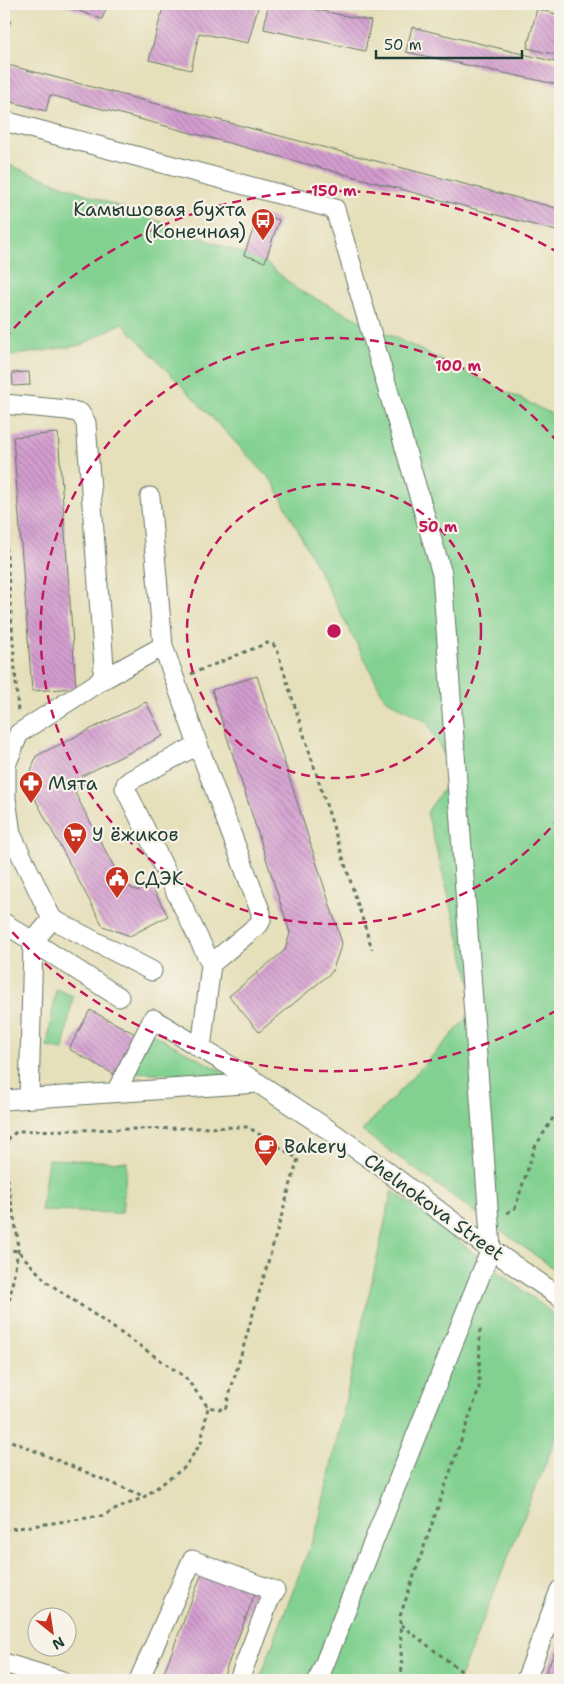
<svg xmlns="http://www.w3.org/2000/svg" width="564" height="1684" viewBox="0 0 564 1684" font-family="'Shantell Sans',sans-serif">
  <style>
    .green { fill: #82d191; stroke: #508762 }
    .building { fill: url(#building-back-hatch) }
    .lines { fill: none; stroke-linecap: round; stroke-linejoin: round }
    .minor-casing { stroke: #647663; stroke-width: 21 }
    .path { stroke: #647663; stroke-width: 3; stroke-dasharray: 4 4; stroke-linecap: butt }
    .minor { stroke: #fff; stroke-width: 19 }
    .ring { fill: none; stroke: #c2185b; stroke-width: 2.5; stroke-dasharray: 9 6 }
    .labels { text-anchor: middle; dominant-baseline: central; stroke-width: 4.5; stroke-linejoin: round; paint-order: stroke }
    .poi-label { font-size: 19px; fill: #1f3d34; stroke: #f7f3e8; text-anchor: start }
    .street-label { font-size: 19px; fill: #1f3d34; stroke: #f7f3e8 }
    .centre { fill: #c2185b; stroke: #f7f3e8; stroke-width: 2.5 }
    .ring-label { font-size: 15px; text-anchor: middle; font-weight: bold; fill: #c2185b; stroke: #f7f3e8; stroke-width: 4.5; stroke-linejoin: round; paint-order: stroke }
  </style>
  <defs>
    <pattern id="building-back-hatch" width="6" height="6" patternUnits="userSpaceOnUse" patternTransform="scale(1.25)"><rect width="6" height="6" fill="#d49dd0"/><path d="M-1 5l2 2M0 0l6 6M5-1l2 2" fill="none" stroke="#ab81aa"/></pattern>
  </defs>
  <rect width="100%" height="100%" fill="#f7f3e8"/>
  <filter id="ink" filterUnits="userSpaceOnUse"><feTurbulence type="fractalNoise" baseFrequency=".02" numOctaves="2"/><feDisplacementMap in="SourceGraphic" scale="10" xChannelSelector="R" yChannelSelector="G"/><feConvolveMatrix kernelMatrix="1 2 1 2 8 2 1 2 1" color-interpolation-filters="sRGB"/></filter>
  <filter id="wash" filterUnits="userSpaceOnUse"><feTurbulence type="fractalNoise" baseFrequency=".0096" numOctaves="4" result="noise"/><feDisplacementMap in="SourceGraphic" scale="20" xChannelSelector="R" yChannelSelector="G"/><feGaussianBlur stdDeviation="1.12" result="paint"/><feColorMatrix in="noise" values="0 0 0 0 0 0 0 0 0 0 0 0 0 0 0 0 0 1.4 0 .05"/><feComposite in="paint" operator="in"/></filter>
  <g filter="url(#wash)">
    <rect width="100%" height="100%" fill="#e5dfba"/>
    <path class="green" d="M4 163 265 262 298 290 560 418V1273L362 1131 477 1008 427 812 454 774 427 722 385 699 273 482 122 323 81 345 4 357Z
      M56 989 73 996 63 1050 47 1047Z
      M151 1033 231 1076 132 1072Z
      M48 1159 127 1162 122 1213 41 1211Z
      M392 1190 560 1319V1427L459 1680H259L318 1525Z"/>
    <g id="blocks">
      <path class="building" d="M59 4H108L102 19Z
        M164 4H259L248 43 199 33 191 70 149 60Z
        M268 4H288L371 21 365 51 264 29Z
        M351 4H381L379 12Z
        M537 9 560 15V56L527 48Z
        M4 18 11 20 6 35H4Z
        M412 27 560 63V85L406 52Z
        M4 64 560 209V232L50 95 46 111 4 100 7 83 4 82Z
        M259 213 279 220 265 262 244 255Z
        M29 372 30 385 13 386 12 373Z
        M58 433 76 688 32 691 13 437Z
        M257 676 342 943 332 972 259 1032 229 996 285 950 290 933 212 690Z
        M146 702 163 736 82 776 75 793 123 884 138 891 150 884 168 916 130 936 103 926 27 784 36 756Z
        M90 1010 139 1036 117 1076 69 1049Z
        M204 1568 257 1588 222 1680H161Z
        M560 1641V1680H542Z"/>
    </g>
  </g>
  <g filter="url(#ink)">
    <use href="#blocks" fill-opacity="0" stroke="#647663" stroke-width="1"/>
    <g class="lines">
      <g class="minor-casing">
        <path id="minor" d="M4 121 335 209 442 574 491 1249 318 1680
          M4 404 68 410 80 413 86 423 104 666 102 680
          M150 497 163 646
          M52 919 11 834 6 798V765L19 733 102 680 163 646 198 745
          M4 923 119 997
          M201 1049 211 964 125 788 126 784 131 780 198 745 261 913V920L259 924 211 964
          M116 1092 153 1019 258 1083 329 1130 372 1160 476 1239 560 1297
          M29 1098 33 942 52 919 152 971
          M4 1100 258 1083
          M4 1663 60 1680
          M139 1680 192 1560 275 1591 270 1598 239 1680
          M526 1680 560 1590"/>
      </g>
      <path class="path" d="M4 515 18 712
        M191 674 267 643 273 644 277 650 372 949
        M4 1155 5 1142 17 1131 248 1127 298 1159 225 1410 208 1407 185 1377 47 1282 18 1251 4 1249
        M4 1162 17 1234 18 1251 4 1331
        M507 1213 515 1208 535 1147 556 1113 560 1096
        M4 1438 143 1496
        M4 1530 101 1516 144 1497 184 1468 201 1443 208 1407
        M401 1625 473 1680
        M402 1680 400 1616 479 1389 480 1329"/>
      <use href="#minor" class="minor"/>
    </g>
  </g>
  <g class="ring">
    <circle cx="334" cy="631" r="147"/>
    <path d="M560 817A293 293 0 1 1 560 445"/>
    <path d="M557 1010A440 440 0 0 1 4 923M4 339A440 440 0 0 1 557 252"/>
  </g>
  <defs>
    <g id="bus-pin" transform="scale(1.25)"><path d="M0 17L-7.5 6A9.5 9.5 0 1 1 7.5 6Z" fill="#c8321e" stroke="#f7f3e8"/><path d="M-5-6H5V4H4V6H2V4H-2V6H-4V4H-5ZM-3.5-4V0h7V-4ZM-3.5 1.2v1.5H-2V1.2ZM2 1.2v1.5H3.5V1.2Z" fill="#fff"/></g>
    <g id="pharmacy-pin" transform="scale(1.25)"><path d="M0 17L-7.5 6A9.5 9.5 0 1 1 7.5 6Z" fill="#c8321e" stroke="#f7f3e8"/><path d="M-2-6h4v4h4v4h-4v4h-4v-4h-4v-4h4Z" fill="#fff"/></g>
    <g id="supermarket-pin" transform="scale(1.25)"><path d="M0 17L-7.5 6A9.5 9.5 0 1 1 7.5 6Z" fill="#c8321e" stroke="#f7f3e8"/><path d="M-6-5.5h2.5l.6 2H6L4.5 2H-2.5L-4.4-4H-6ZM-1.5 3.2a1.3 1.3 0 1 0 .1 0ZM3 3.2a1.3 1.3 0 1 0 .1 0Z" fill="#fff"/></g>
    <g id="civic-pin" transform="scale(1.25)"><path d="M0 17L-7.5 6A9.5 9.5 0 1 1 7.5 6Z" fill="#c8321e" stroke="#f7f3e8"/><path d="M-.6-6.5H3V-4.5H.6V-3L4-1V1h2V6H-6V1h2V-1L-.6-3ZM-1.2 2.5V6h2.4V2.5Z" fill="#fff"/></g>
    <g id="cafe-pin" transform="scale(1.25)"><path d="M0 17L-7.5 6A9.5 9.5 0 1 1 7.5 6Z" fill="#c8321e" stroke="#f7f3e8"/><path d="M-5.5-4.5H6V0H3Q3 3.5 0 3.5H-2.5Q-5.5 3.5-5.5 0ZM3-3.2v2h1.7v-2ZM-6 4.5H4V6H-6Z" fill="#fff"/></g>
  </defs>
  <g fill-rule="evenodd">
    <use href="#bus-pin" x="263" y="220"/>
    <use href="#pharmacy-pin" x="31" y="783"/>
    <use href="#supermarket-pin" x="75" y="834"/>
    <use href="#civic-pin" x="117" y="878"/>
    <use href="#cafe-pin" x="266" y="1146"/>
  </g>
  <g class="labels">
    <g class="poi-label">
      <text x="246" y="209" text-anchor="end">Камышовая бухта<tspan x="246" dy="22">(Конечная)</tspan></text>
      <text x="48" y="783">Мята</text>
      <text x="92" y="834">У ёжиков</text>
      <text x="134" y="878">СДЭК</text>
      <text x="284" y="1146">Bakery</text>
    </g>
    <g class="street-label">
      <text transform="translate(434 1207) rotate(36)">Chelnokova Street</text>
    </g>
  </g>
  <circle cx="334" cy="631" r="8" class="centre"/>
  <g class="ring-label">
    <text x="334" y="196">150 m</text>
    <text x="458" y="371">100 m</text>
    <text x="438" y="532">50 m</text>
  </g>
  <rect width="564" height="1684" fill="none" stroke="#f7f3e8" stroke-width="20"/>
  <g transform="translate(52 1632) rotate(150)"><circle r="24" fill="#f7f3e8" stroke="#a1aaa0"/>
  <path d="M0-4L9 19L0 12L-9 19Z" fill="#c8321e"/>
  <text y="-8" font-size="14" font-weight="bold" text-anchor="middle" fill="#1f3d34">N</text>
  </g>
  <path d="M376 50v8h146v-8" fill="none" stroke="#1f3d34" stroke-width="2.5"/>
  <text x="384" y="50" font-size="15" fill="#1f3d34" stroke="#f7f3e8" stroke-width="4" paint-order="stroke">50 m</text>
</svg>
